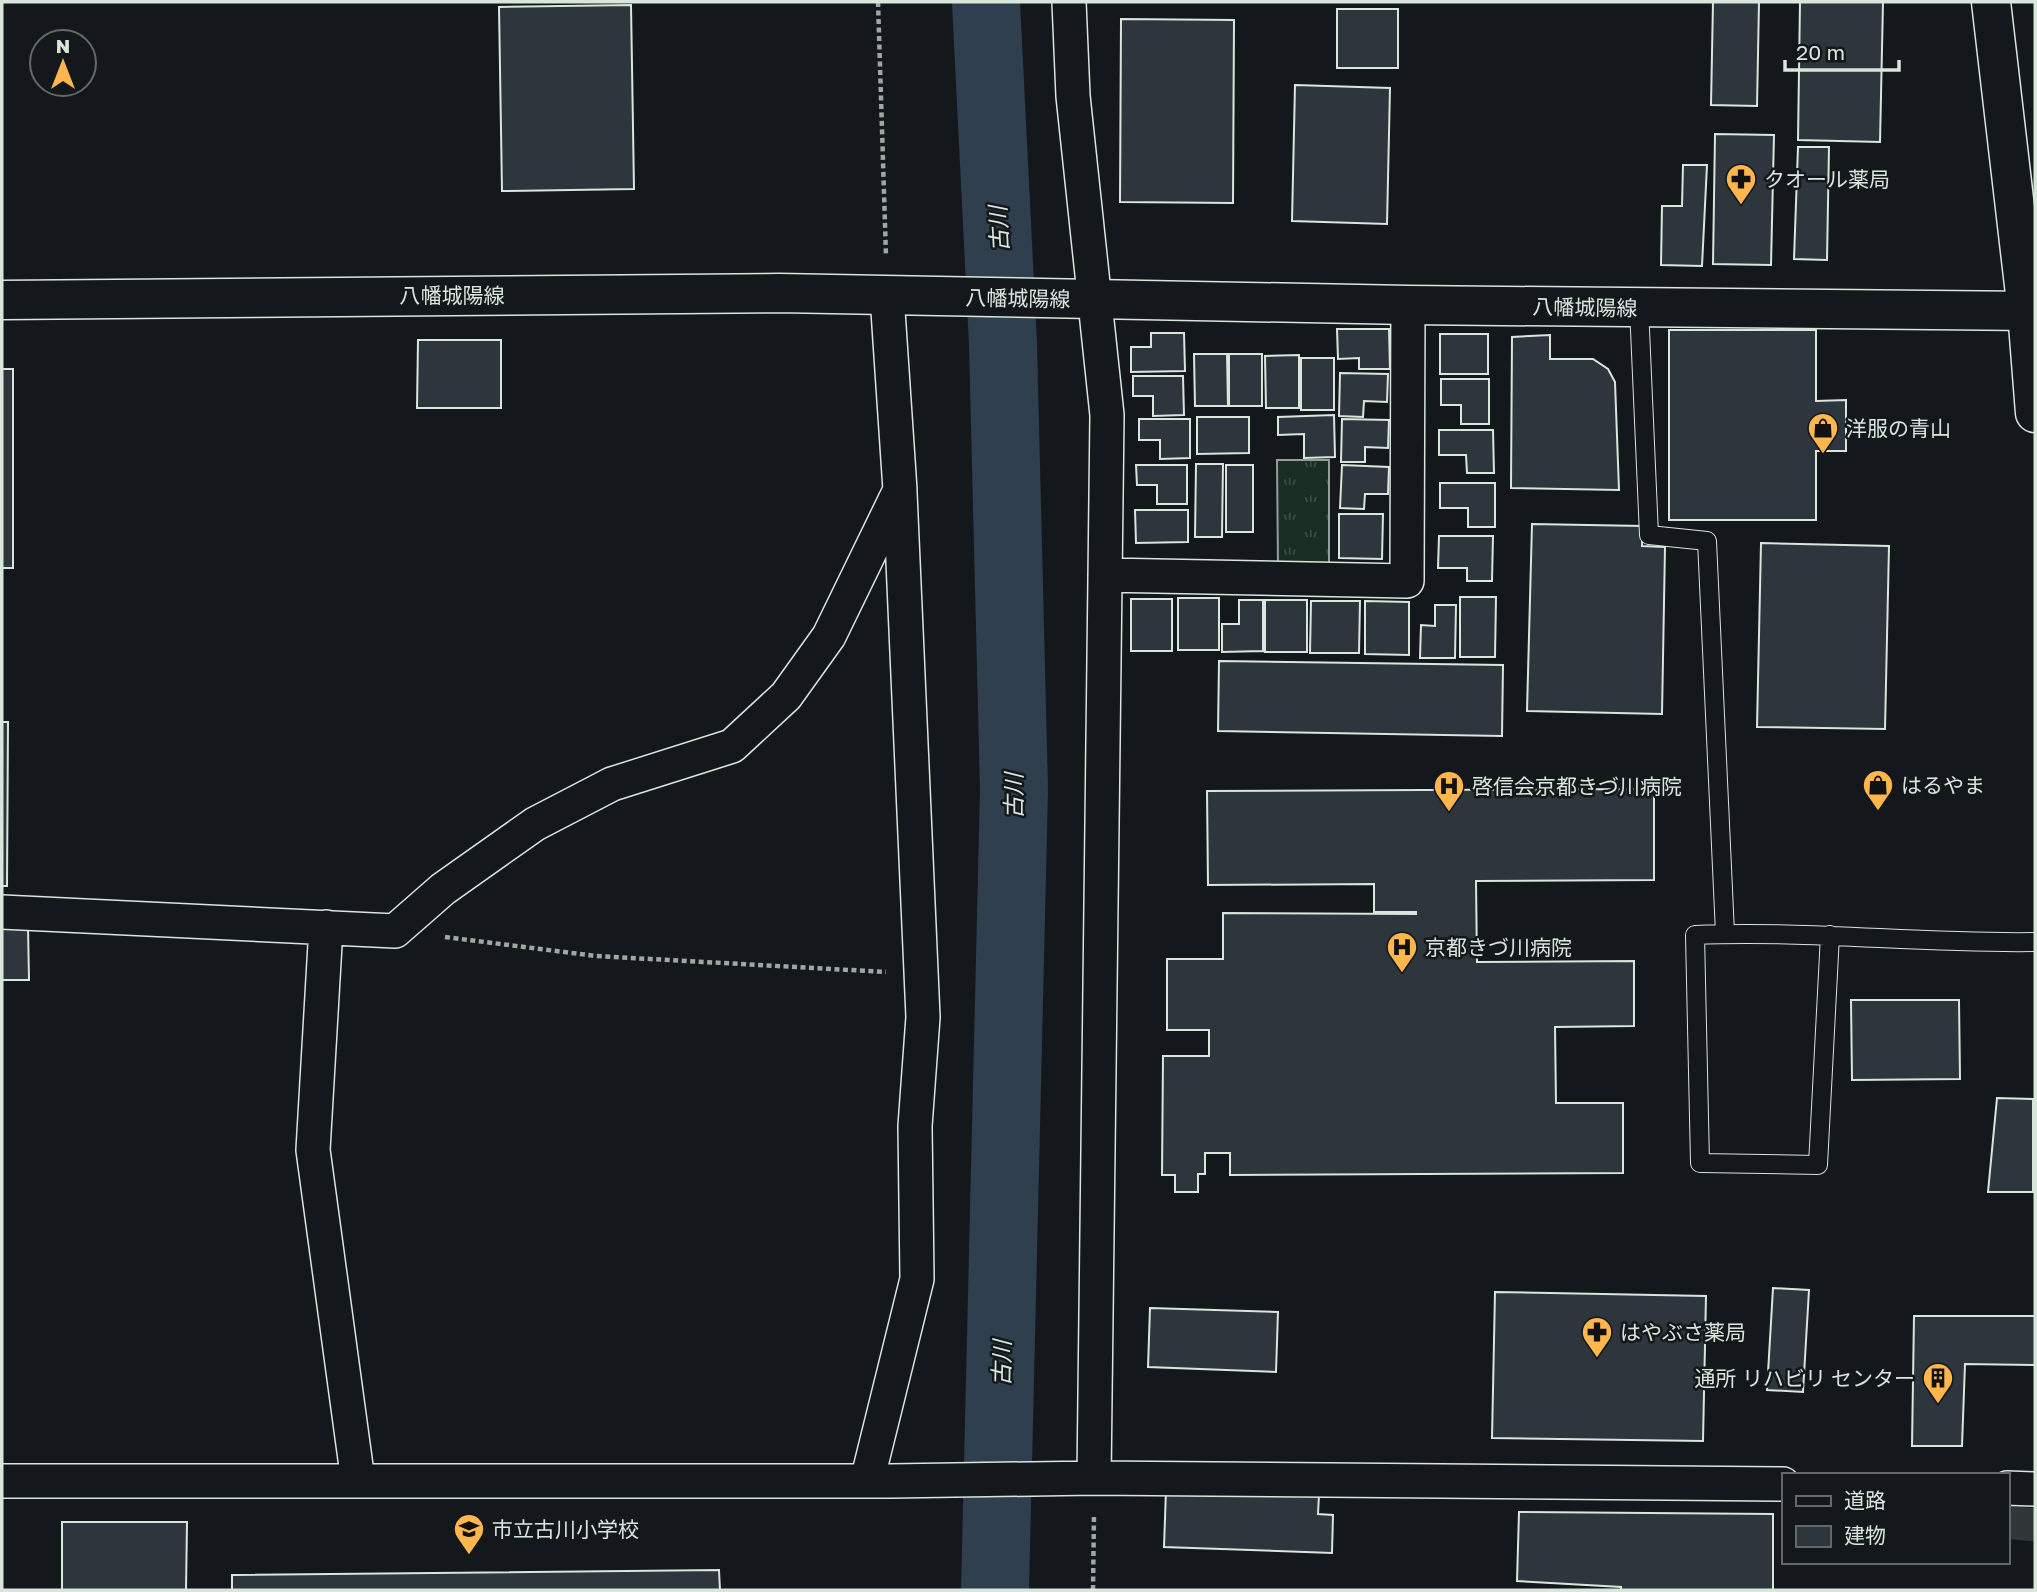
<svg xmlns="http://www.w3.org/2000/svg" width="2037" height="1592" viewBox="0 0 2037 1592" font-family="'Golos Text','Noto Sans JP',sans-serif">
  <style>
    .park { fill: url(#park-tufts); stroke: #939e99; stroke-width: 2 }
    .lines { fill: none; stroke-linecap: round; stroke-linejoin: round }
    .river { stroke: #2f3f4d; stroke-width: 68 }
    .building { fill: #2c363c; stroke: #d8e6dc; stroke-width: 2 }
    .street-tunnel { stroke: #313739; stroke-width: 33; stroke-dasharray: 33 17; stroke-linecap: butt }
    .lane-casing { stroke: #d8e6dc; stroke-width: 20 }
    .street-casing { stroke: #d8e6dc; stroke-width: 36 }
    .secondary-casing { stroke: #d8e6dc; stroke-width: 41 }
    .highway-casing { stroke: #d8e6dc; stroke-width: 41 }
    .path { stroke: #9da8a2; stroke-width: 4.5; stroke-dasharray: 5 3.5; stroke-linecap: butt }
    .lane { stroke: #14181c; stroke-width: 18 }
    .street { stroke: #14181c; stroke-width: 33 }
    .secondary { stroke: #14181c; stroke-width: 38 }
    .highway { stroke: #14181c; stroke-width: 38 }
    .labels { text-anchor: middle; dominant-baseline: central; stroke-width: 5; stroke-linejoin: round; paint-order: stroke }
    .poi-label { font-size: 21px; fill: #d8e6dc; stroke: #14181c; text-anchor: start }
    .street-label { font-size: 21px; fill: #d8e6dc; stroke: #14181c }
    .water-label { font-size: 23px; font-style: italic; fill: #d8e6dc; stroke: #14181c }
  </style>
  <defs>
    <pattern id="park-tufts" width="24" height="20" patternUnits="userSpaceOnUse" patternTransform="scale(1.75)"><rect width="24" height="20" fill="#1a2d24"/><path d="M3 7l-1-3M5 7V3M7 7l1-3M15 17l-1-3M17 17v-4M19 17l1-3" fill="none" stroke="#3b4b43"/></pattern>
  </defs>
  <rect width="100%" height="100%" fill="#14181c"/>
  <path class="park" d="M1277 460H1329V566H1278Z"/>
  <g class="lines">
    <path class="river" d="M986 2 1003 344 1014 790 995 1590"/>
  </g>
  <path class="building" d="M1713 2H1759L1757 106 1711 105Z
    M1800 2H1883L1880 142 1798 140Z
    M631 5 634 189 502 191 499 7Z
    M1337 9H1398V68H1337Z
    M1121 19 1234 20 1233 203 1120 202Z
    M1295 85 1390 88 1387 224 1292 221Z
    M1715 134 1774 135 1771 265 1713 264Z
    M1798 147H1829L1827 260 1794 259Z
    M1683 165H1707L1702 266 1661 265 1662 206H1682Z
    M1337 329H1389L1390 369H1359V358L1338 359Z
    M1669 330H1816V401L1846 400V451H1816V520H1669Z
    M1151 333H1184L1185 371 1131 372V347H1151Z
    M1440 334H1488V374H1440Z
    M1550 335V359H1593L1608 369 1615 382 1619 490 1511 488 1512 337Z
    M418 340H501V408H417Z
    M1194 354H1227L1228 406H1195Z
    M1229 354H1262V406H1229Z
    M1299 355V408H1266L1265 356Z
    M1301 358H1334V410H1301Z
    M2 369H13V568H2Z
    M1340 373 1388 374 1387 402 1364 401 1363 417 1339 416Z
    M1133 376H1183L1184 415 1153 416V396H1133Z
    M1441 379H1489V424H1461V405H1441Z
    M1334 415 1335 457 1304 458V434L1278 435V417Z
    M1197 417H1249V453L1197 454Z
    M1139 419H1190V458L1160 459V440H1139Z
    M1342 419 1389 420 1388 448 1365 447V462H1341Z
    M1439 430H1493L1494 473H1467L1466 455H1439Z
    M1196 464H1223L1222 537H1195Z
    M1136 465H1187V504H1157V485H1137Z
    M1226 465H1253V532H1226Z
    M1342 465 1389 467 1388 494H1365L1364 509 1340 508Z
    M1440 483H1495V527H1468V508H1440Z
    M1135 510H1188V542L1136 543Z
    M1339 514H1383L1382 559 1339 558Z
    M1532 524 1643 526 1642 546 1665 547 1662 714 1527 711Z
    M1439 536H1493L1492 581H1467V568H1438Z
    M1761 543 1889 546 1885 729 1757 727Z
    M1460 597H1496L1495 657H1460Z
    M1178 598H1219V650H1178Z
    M1131 599H1172V651H1131Z
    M1239 600H1263V651L1222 652V624H1239Z
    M1265 600H1307V652H1265Z
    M1311 601H1360L1359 653H1310Z
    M1365 601 1409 602V655L1365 654Z
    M1435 605H1456L1455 658H1420L1421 625 1435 626Z
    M1219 661 1503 665 1502 736 1218 731Z
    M2 722H8L7 886H2Z
    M1654 789V880L1476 881 1477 962 1634 961V1026L1555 1027 1556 1103H1623V1173L1230 1175V1153H1205V1174H1198V1192H1175V1175H1162L1163 1056H1209V1030H1167V959H1223V913L1416 914V912H1374V884L1208 885 1207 791Z
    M2 927H28L29 980H2Z
    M1851 1000H1959L1960 1079 1852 1080Z
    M1997 1098 2033 1099V1192H1988Z
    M1773 1288 1809 1290 1803 1392 1767 1390Z
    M1495 1292 1706 1296 1703 1441 1492 1438Z
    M1150 1308 1278 1312 1276 1372 1148 1367Z
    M1914 1316H2035V1365L1965 1364 1962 1446H1912Z
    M1166 1490 1319 1495 1318 1514 1333 1515 1332 1553 1164 1547Z
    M1519 1512 1773 1514V1590H1621V1587L1517 1581Z
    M62 1522H187L186 1590H62Z
    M719 1570 720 1590H232V1575Z"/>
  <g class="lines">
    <path class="street-tunnel" d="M2007 1522 2035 1525"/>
    <g class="lane-casing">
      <path id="lane" d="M1639 307 1649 535 1707 541 1725 933
        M1830 935 1818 1165 1700 1163 1695 935C1808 930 1922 944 2035 942"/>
    </g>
    <g class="street-casing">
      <path id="street" d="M1069 2 1073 96 1107 415 1094 1478
        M1105 575 1407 581 1408 305
        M2 912 395 931 443 889 535 824 612 784 732 746 786 696 829 636 900 490 887 296
        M326 927 313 1150 358 1481
        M2 1481H891L1094 1478 1783 1484
        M867 1481 917 1279 915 1126 923 1017 900 493
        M2007 1488 2035 1489"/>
    </g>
    <g class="secondary-casing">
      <path id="secondary" d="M2 300 779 293 1408 305 2035 311"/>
    </g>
    <g class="highway-casing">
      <path id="highway" d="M1991 2 2027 311 2035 413"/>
    </g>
    <path class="path" d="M878 2 886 256
      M445 937 596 956 886 972
      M1093 1590 1094 1514"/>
    <use href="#lane" class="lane"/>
    <use href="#street" class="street"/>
    <use href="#secondary" class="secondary"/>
    <use href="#highway" class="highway"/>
  </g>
  <defs>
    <g id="pharmacy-pin" transform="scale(1.575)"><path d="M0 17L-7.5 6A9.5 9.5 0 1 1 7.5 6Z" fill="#ffb74d" stroke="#14181c"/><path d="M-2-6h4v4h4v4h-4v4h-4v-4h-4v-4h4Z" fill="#111"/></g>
    <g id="shop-pin" transform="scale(1.575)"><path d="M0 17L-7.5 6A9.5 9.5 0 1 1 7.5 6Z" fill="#ffb74d" stroke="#14181c"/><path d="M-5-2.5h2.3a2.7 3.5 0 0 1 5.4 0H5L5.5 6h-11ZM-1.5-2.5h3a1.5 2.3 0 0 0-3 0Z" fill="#111"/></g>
    <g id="hospital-pin" transform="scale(1.575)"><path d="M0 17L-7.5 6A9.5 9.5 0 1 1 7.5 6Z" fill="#ffb74d" stroke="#14181c"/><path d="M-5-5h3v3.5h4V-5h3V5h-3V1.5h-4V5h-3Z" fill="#111"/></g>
    <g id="building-pin" transform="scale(1.575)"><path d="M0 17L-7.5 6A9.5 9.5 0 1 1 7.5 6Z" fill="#ffb74d" stroke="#14181c"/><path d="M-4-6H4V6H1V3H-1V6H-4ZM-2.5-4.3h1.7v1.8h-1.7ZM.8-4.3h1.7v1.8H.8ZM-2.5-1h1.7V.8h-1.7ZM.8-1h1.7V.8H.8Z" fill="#111"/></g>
    <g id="school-pin" transform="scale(1.575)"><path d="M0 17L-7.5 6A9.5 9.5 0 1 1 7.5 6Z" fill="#ffb74d" stroke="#14181c"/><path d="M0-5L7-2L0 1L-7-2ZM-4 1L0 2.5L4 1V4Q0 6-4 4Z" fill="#111"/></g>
  </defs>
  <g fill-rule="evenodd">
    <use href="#pharmacy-pin" x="1741" y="179"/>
    <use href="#shop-pin" x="1823" y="428"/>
    <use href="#shop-pin" x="1878" y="785"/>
    <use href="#hospital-pin" x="1449" y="786"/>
    <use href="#hospital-pin" x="1402" y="947"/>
    <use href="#pharmacy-pin" x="1597" y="1332"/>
    <use href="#building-pin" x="1938" y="1378"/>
    <use href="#school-pin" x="469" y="1529"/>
  </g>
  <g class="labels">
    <g class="poi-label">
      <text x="1764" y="179">クオール薬局</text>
      <text x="1846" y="428">洋服の青山</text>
      <text x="1901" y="785">はるやま</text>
      <text x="1472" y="786">啓信会京都きづ川病院</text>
      <text x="1425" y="947">京都きづ川病院</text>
      <text x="1620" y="1332">はやぶさ薬局</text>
      <text x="1915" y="1378" text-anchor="end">通所 リハビリ センター</text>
      <text x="492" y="1529">市立古川小学校</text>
    </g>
    <g class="street-label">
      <text x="452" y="295">八幡城陽線</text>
      <text transform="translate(1018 298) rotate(1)">八幡城陽線</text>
      <text transform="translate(1585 307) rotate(1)">八幡城陽線</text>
    </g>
    <g class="water-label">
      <text transform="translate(998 229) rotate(-93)">古川</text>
      <text transform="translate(1013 796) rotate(-90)">古川</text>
      <text transform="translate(1001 1363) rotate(-89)">古川</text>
    </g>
  </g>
  <rect width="2037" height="1592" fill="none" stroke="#d8e6dc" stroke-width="7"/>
  <rect x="1782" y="1473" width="228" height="91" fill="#14181c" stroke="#626a69" stroke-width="2"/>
  <rect x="1796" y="1496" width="35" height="10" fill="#14181c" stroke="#626a69" stroke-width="2"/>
  <text x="1844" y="1508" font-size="21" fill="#d8e6dc">道路</text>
  <rect x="1796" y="1526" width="35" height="21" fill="#2c363c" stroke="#626a69" stroke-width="2"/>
  <text x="1844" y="1543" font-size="21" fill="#d8e6dc">建物</text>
  <g transform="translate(63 63)"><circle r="33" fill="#14181c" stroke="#626a69" stroke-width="2"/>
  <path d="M0-5L12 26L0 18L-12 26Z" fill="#ffb74d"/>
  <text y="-10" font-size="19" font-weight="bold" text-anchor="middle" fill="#d8e6dc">N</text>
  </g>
  <path d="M1785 60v10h114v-10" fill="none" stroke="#d8e6dc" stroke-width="3.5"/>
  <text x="1796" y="60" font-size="21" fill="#d8e6dc" stroke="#14181c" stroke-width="5" paint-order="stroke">20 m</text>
</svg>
